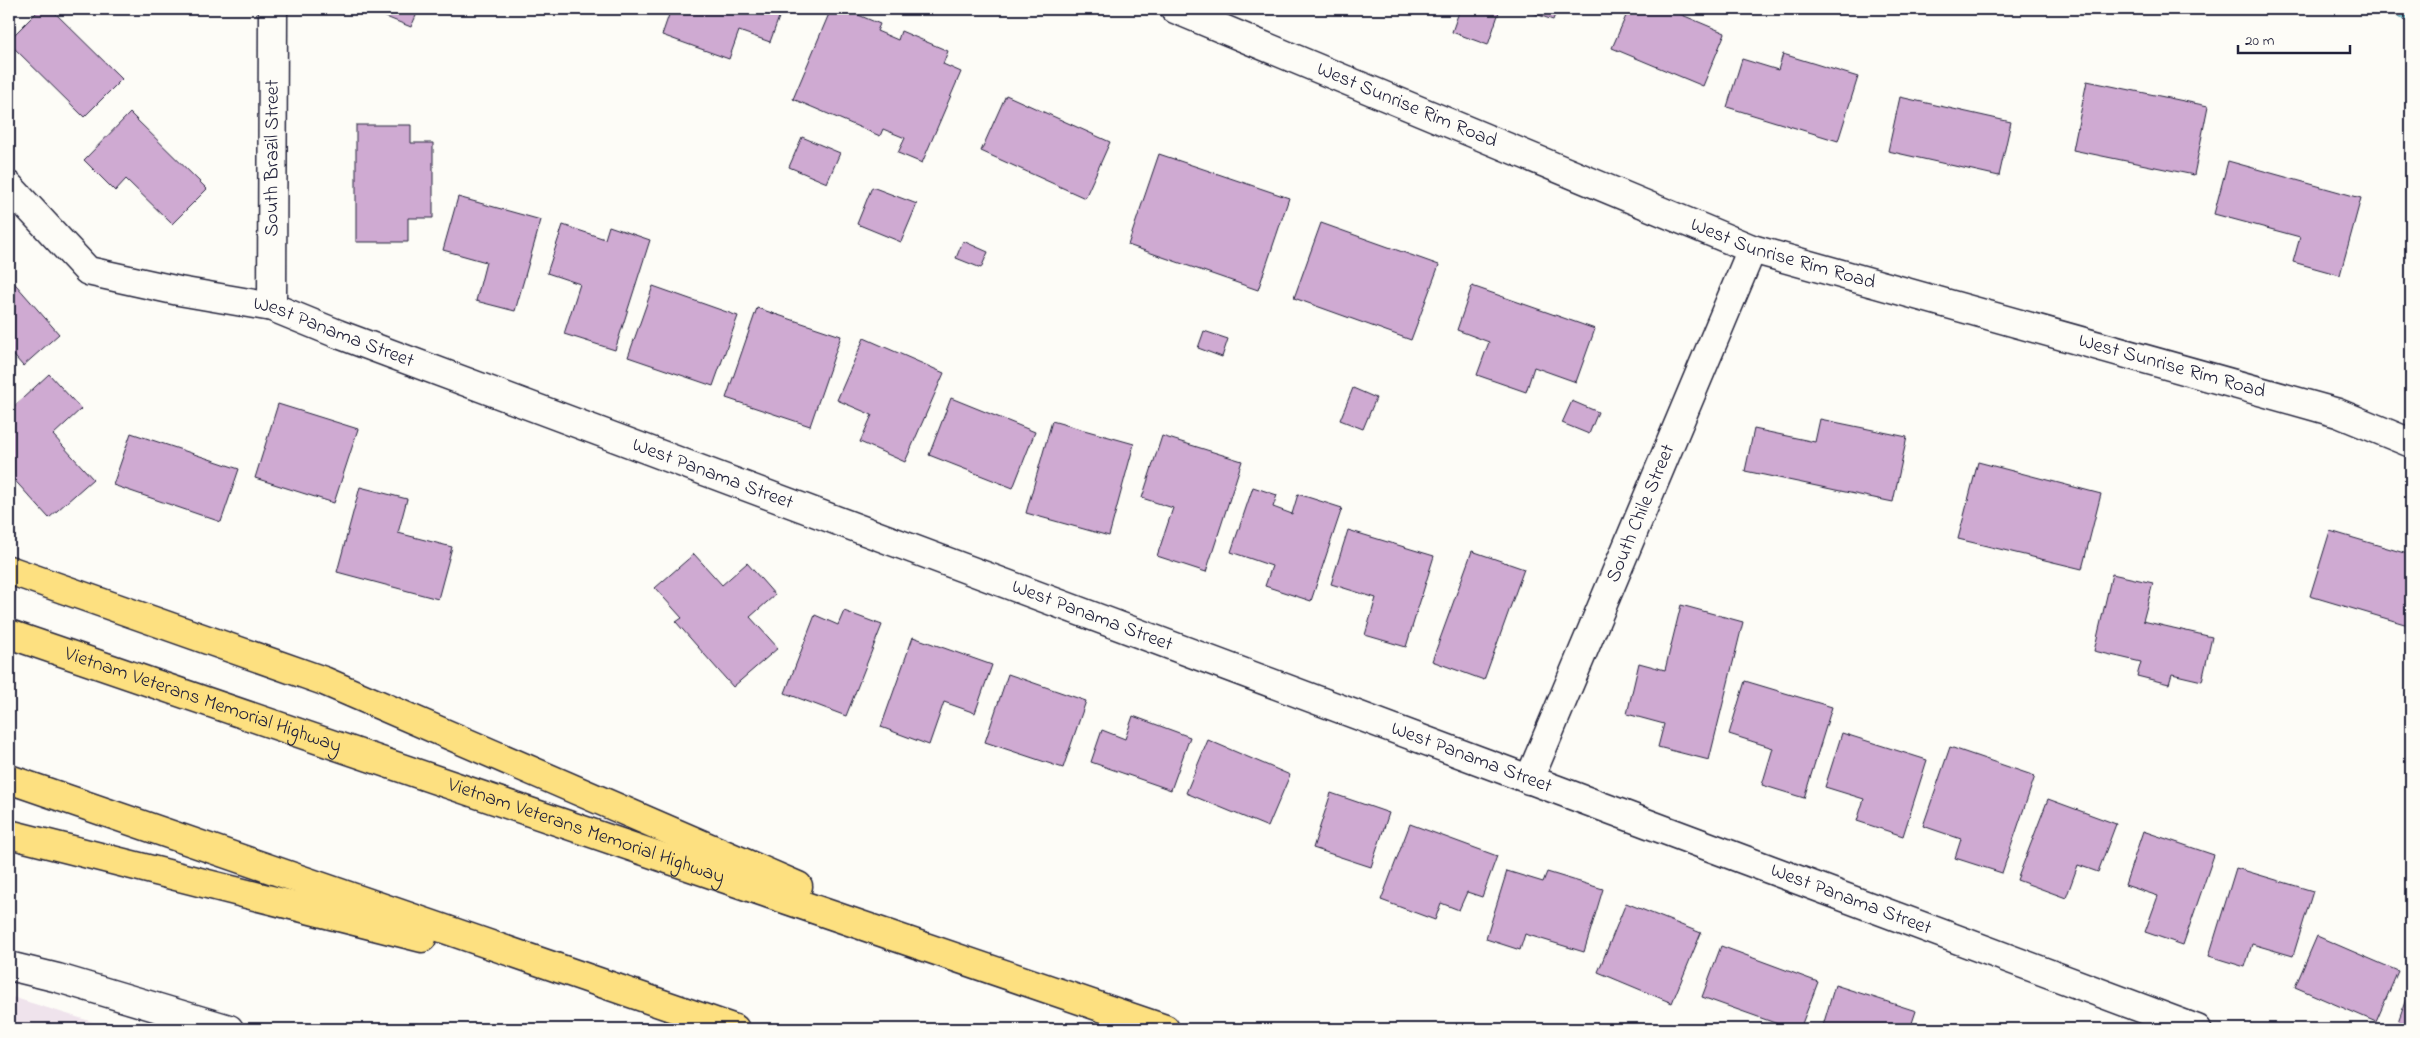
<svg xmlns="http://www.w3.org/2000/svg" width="2420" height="1038" viewBox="0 0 2420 1038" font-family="'Indie Flower',sans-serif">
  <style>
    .built { fill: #efe3ec }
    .water { fill: #83d4dd; stroke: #5c8d9c }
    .building { fill: #cfaad2; stroke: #22223b }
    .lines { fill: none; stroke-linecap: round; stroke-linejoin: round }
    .minor-casing { stroke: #22223b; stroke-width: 31 }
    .highway-casing { stroke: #22223b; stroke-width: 31 }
    .minor { stroke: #fdfcf7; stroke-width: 28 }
    .highway { stroke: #fde080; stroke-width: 28 }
    .labels { text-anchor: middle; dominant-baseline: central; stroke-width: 5; stroke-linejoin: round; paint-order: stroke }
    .street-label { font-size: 20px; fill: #22223b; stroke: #fdfcf7 }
  </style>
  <rect width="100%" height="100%" fill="#fdfcf7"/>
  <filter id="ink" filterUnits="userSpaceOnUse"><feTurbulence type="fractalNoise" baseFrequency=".02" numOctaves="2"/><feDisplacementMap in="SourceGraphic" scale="10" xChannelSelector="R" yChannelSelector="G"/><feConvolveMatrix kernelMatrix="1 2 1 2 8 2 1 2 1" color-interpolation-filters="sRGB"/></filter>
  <g filter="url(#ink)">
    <path class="built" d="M9 996 115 1029H9Z"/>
    <path class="water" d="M2381 9H2411V22Z"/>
    <path class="building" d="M40 9H51L122 79 84 117 9 43V40Z
      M366 9H419L411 27Z
      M671 9H782L770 42 739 31 729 59 662 35Z
      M831 9H844L880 24 877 31 898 40 901 31 948 51 943 64 961 72 922 163 898 153 905 138 883 129 880 136 793 99Z
      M1460 9H1500L1488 45 1452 32Z
      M1521 9H1557L1553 20Z
      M1629 9H1668L1725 33 1703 86 1612 48Z
      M1783 54 1858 77 1838 141 1727 107 1742 59 1778 70Z
      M2087 81 2208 106 2194 175 2073 150Z
      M1006 95 1110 142 1085 198 981 151Z
      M1900 97 2011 122 1999 176 1888 151Z
      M130 113 207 189 172 224 126 179 115 191 84 160Z
      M356 125H411V143H433V218H408V242H356Z
      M802 137 840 153 827 183 789 167Z
      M1159 154 1289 198 1258 290 1128 245Z
      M2228 161 2361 198 2340 275 2293 262 2300 237 2214 214Z
      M872 187 917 204 901 242 857 224Z
      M458 197 541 220 515 311 476 301 486 262 443 250Z
      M1321 223 1439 265 1411 340 1294 298Z
      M563 225 605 239 609 226 650 240 615 350 564 334 580 284 547 273Z
      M963 241 988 252 981 268 956 258Z
      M9 277 59 334 23 366 9 350Z
      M653 286 738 316 713 386 628 357Z
      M1472 286 1595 329 1576 382 1534 367 1526 392 1477 375 1489 342 1457 330Z
      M757 308 841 336 810 426 726 398Z
      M1204 331 1228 339 1222 357 1198 348Z
      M864 338 944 373 905 462 860 442 872 415 837 400Z
      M49 374 81 409 53 435 93 479 49 518 9 474V411Z
      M1353 388 1376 398 1363 429 1340 420Z
      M951 398 1035 432 1013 488 929 455Z
      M1572 401 1598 412 1589 434 1562 423Z
      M278 404 358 429 334 503 255 478Z
      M1820 419 1907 437 1893 502 1745 471 1754 429 1815 442Z
      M1052 421 1134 444 1109 536 1026 513Z
      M131 433 239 469 221 522 113 485Z
      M1162 436 1242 461 1206 572 1157 556 1173 508 1142 498Z
      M1978 462 2101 494 2082 569 1958 539Z
      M360 487 407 499 398 533 452 547 438 599 337 572Z
      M1253 487 1277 495 1273 507 1292 514 1298 494 1342 508 1311 601 1265 586 1272 566 1231 552Z
      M1348 530 1434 556 1406 647 1365 635 1376 598 1331 584Z
      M2330 531 2411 555V613L2408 625 2310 596Z
      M1472 551 1524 569 1484 680 1432 661Z
      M694 554 722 585 747 563 775 595 750 617 778 648 733 687 676 622 682 618 655 588Z
      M2112 574 2153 583 2143 621 2212 637 2202 681 2172 674 2169 684 2137 676 2141 662 2094 651Z
      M1681 605 1743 622 1709 760 1658 747 1664 724 1627 714 1639 663 1665 670Z
      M844 611 882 625 846 716 785 693 815 615 838 625Z
      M913 637 992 665 975 713 944 702 929 745 881 727Z
      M1008 674 1086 701 1063 768 985 742Z
      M1745 681 1832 707 1804 798 1762 785 1773 748 1729 734Z
      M1133 716 1190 737 1171 790 1091 762 1102 730 1125 739Z
      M1842 733 1927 760 1903 836 1857 821 1864 799 1825 787Z
      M1208 740 1290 775 1268 827 1186 793Z
      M1950 747 2035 776 2002 873 1955 858 1961 839 1923 826Z
      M1331 793 1389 813 1371 867 1313 848Z
      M2048 799 2116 824 2098 872 2078 865 2066 898 2017 880Z
      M1410 824 1497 856 1482 897 1467 892 1459 910 1441 903 1435 920 1381 900Z
      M2143 831 2214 855 2183 945 2145 932 2158 896 2125 885Z
      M2236 868 2313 891 2293 956 2252 944 2245 967 2209 956Z
      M1507 871 1543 882 1547 872 1603 889 1584 952 1525 934 1520 950 1486 939Z
      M1626 903 1701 933 1672 1003 1598 972Z
      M2317 936 2398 971 2376 1022 2295 987Z
      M1721 946 1818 982 1800 1029H1792L1702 997Z
      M2411 984V1029H2401L2396 1028Z
      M1835 985 1916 1011 1910 1029H1822Z"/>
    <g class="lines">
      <g class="minor-casing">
        <g id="minor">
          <path id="s1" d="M1175 9 1752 249 2338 413 2411 443"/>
          <path id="s2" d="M9 186 88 271 179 291 272 307 338 334 2197 1029"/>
          <path id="s3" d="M272 307 273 9"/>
          <path id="s4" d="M1529 780 1752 249"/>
          <path d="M9 966 58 978 229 1029"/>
        </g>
      </g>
      <g class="highway-casing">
        <g id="highway">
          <path d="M9 570 324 681 798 886"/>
          <path id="s5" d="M9 634 1165 1029"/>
          <path d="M9 779 735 1029"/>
          <path d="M9 834 422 938"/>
        </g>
      </g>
      <use href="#minor" class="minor"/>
      <use href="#highway" class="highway"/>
    </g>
  </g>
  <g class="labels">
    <g class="street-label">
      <text stroke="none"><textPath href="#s1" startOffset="251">West Sunrise Rim Road</textPath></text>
      <text stroke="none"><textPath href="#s3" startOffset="149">South Brazil Street</textPath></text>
      <text stroke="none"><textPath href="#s1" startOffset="656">West Sunrise Rim Road</textPath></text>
      <text stroke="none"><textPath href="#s2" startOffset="370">West Panama Street</textPath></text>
      <text stroke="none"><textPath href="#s1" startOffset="1061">West Sunrise Rim Road</textPath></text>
      <text stroke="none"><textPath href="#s2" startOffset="775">West Panama Street</textPath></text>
      <text stroke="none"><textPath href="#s4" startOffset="289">South Chile Street</textPath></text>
      <text stroke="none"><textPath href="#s2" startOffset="1180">West Panama Street</textPath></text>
      <text stroke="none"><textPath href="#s5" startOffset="205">Vietnam Veterans Memorial Highway</textPath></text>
      <text stroke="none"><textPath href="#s2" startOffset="1585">West Panama Street</textPath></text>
      <text stroke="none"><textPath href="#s5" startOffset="610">Vietnam Veterans Memorial Highway</textPath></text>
      <text stroke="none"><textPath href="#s2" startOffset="1990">West Panama Street</textPath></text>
    </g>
  </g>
  <rect width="2420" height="1038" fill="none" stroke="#fdfcf7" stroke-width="30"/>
  <rect x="15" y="15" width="2390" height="1008" fill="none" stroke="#22223b" stroke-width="2" filter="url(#ink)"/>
  <path d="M2238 45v8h112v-8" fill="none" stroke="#22223b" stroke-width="2.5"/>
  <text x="2245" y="45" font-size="15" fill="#22223b" stroke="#fdfcf7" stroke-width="4" paint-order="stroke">20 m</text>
</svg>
